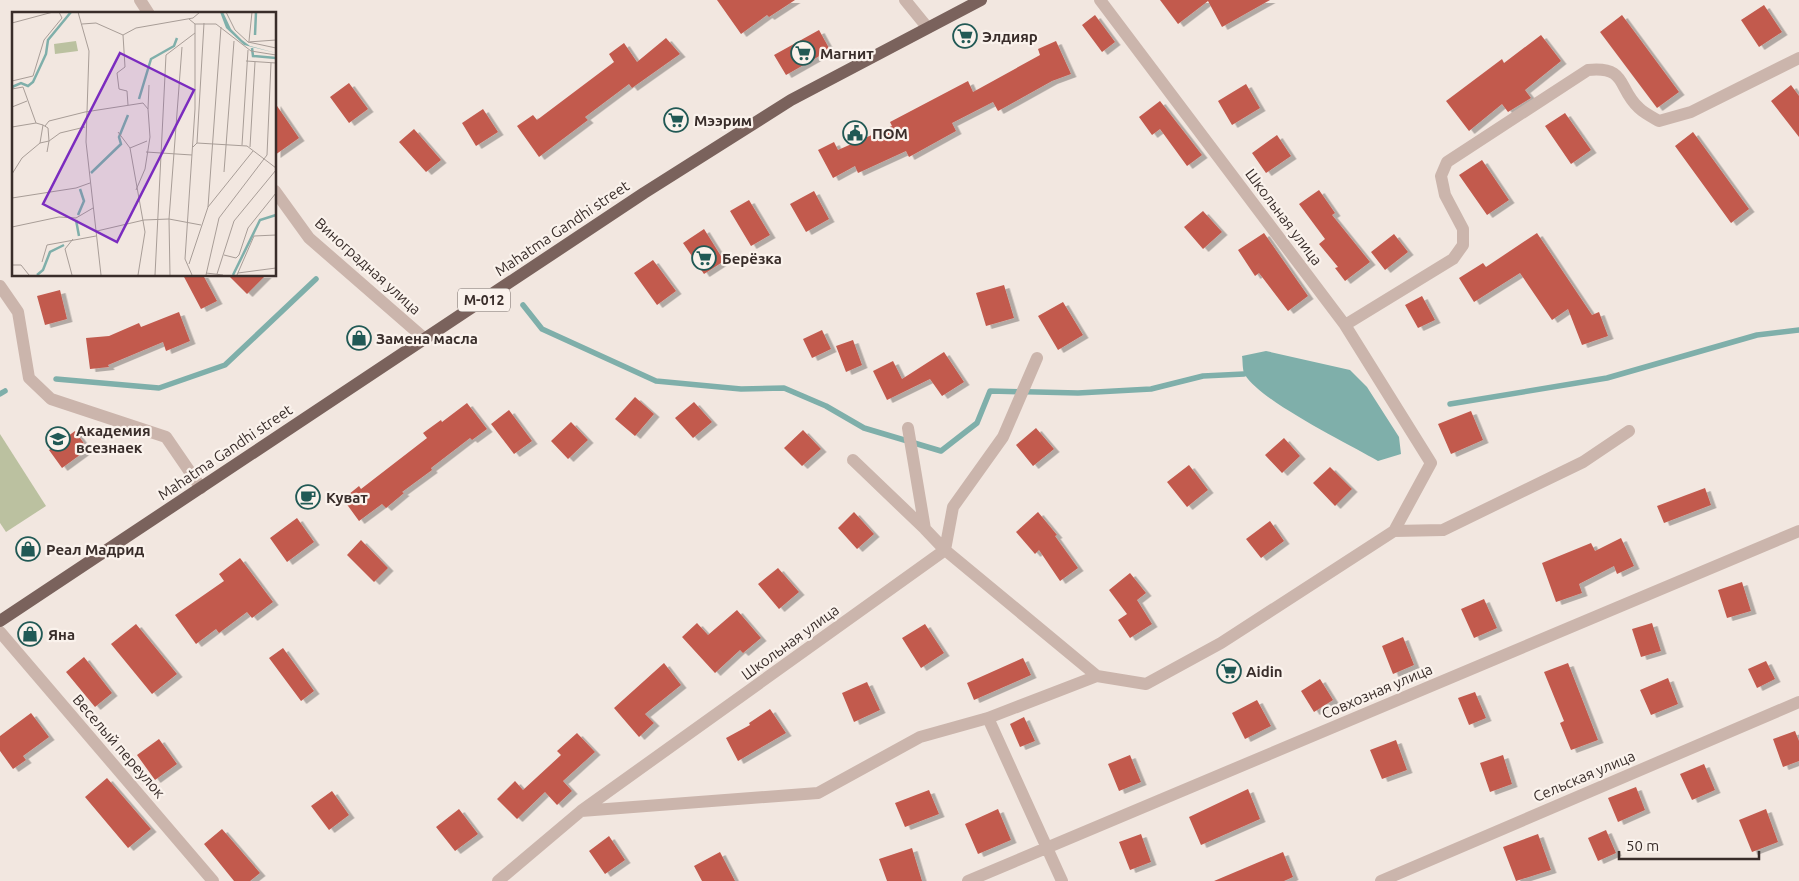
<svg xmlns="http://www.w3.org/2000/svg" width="1799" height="881" viewBox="0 0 1799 881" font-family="Ubuntu,sans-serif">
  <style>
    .green { fill: #bbc1a0 }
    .water { fill: #7fafaa }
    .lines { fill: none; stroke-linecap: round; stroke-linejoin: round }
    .stream { stroke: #7fafaa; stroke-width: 5.5 }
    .building { fill: #c25a4e; filter: url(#shadow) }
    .street { stroke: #cbb5ac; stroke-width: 12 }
    .primary { stroke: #7a625c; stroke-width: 12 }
    .labels { text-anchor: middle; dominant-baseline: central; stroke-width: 4.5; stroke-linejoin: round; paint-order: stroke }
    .shield { fill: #faf2ec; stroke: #736864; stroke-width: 1 }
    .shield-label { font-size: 14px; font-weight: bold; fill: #392d2a }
    .poi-label { font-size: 15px; font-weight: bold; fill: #392d2a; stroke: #faf2ec; text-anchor: start }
    .street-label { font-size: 15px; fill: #392d2a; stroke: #faf2ec }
    .inset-river { fill: none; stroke: #7fafaa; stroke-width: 2.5 }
    .inset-road { fill: none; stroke: #a89d97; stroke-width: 1 }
    .view { fill: #7b2cbf; fill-opacity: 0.15; stroke: #7b2cbf; stroke-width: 2.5 }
    .inset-edge { fill: none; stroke: #392d2a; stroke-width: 2.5 }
  </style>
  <defs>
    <filter id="shadow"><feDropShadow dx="5.5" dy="3" stdDeviation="0" flood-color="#0004"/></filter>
  </defs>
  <rect width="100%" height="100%" fill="#f2e7e0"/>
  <path class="green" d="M0 434 46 506 6 532 0 523Z"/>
  <path class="water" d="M1266 351 1350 370 1367 387 1399 437 1401 454 1378 461C1347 443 1262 402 1245 375 1242 370 1243 361 1242 356Z"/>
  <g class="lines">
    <path class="stream" d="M523 305 542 329 656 381 741 389 784 388 826 406 864 428 941 451 977 423 990 391 1078 393 1151 389 1203 376 1244 374
      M56 379 159 388 225 365 316 279
      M0 394 5 391
      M1450 404 1607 378 1757 335 1799 330"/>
  </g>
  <path class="building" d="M717 0H795L769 17 767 15 741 34Z
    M1160 0H1270L1222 27 1208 1 1178 24Z
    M1764 5 1782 32 1759 47 1741 20Z
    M1095 15 1115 42 1102 52 1082 25Z
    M1622 15 1679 92 1657 108 1600 32Z
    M819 30 830 50 786 75 774 55Z
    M1541 35 1561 61 1525 90 1531 98 1508 112 1502 104 1469 131 1446 101 1502 59 1504 63Z
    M666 38 680 54 632 88 629 84 585 117 588 120 539 157 517 126 533 115 537 120 614 62 609 54 624 43 637 62Z
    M1056 41 1071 74 1052 81 998 111 993 102 952 123 956 131 909 157 906 151 858 173 855 166 833 178 818 150 834 142 838 150 892 126 890 122 968 81 973 92 1040 55 1038 49Z
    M349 83 368 109 349 123 330 97Z
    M1246 84 1260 108 1232 125 1218 101Z
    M1791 85 1799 96V137L1771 101Z
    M1160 101 1202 155 1187 166 1160 129 1152 135 1139 117Z
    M275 103 299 138 275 155Z
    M483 109 498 132 476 146 462 123Z
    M1565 113 1591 150 1571 164 1545 126Z
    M414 129 441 160 426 172 399 142Z
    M1693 132 1749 209 1731 223 1675 146Z
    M1277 135 1291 156 1266 173 1252 153Z
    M1482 160 1509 200 1487 215 1459 175Z
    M1319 190 1335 213 1332 215 1370 262 1345 281 1335 268 1338 267 1319 244 1325 239 1299 204Z
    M814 191 829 219 806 232 790 204Z
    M749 200 770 235 751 246 730 211Z
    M1203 211 1222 232 1203 249 1184 227Z
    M704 229 724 261 704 274 683 243Z
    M1264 233 1308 296 1288 311 1259 273 1255 276 1238 250Z
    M1537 233 1592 315 1599 312 1608 336 1582 345 1568 309 1552 320 1520 273 1474 302 1459 278 1483 263 1486 267Z
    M1394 234 1408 252 1385 270 1371 252Z
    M653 260 676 291 657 305 634 273Z
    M183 275H203L217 301 201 309Z
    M228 275H266L247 294Z
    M1004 285 1014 318 986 326 976 293Z
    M60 290 67 319 45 325 37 296Z
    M1422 296 1435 320 1418 328 1405 305Z
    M1063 302 1083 335 1058 350 1038 316Z
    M179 312 190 341 166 351 163 342 108 365 109 367 90 369 86 338 109 336 139 323 141 327Z
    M822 330 831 349 812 358 803 339Z
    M853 340 862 365 846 372 836 346Z
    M944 352 964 382 942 396 930 379 887 400 873 371 893 361 902 379Z
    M635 397 654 414 635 436 615 419Z
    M694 402 712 422 693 438 675 418Z
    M467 403 487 429 472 440 470 438 431 468 432 470 402 492 404 493 386 508 382 504 359 521 343 499 359 486 361 489 427 438 423 433 441 420 442 422Z
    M509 410 532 441 514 454 491 424Z
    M1471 411 1483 440 1451 454 1438 424Z
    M571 422 588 440 568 459 551 441Z
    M1036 428 1054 449 1033 466 1016 445Z
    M803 430 821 449 802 466 784 448Z
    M75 431 88 449 62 468 49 450Z
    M1284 438 1300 456 1282 473 1265 455Z
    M1189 465 1208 490 1187 507 1167 482Z
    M1330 467 1352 489 1335 506 1313 483Z
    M1705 488 1711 505 1664 523 1657 506Z
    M854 512 874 534 857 549 838 528Z
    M1038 512 1057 535 1055 536 1078 568 1060 581 1039 550 1035 554 1016 532Z
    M297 518 314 542 287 562 270 538Z
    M1270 521 1284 541 1261 558 1246 539Z
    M1621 538 1634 566 1617 574 1614 566 1579 584 1582 593 1556 602 1542 563 1591 543 1595 551Z
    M361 540 388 568 374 582 347 555Z
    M240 558 273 602 252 618 247 612 219 633 216 629 196 644 175 615 224 581 219 574Z
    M778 568 799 592 779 609 758 584Z
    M1130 573 1146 593 1137 600 1152 624 1130 638 1118 620 1127 614 1109 590Z
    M1742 582 1751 611 1727 618 1718 590Z
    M1484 599 1497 628 1474 638 1461 609Z
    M737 610 761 638 743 653 740 650 715 673 682 637 697 623 708 635Z
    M1652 623 1661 651 1641 657 1632 629Z
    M136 624 177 674 152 694 111 644Z
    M925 624 944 653 921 668 902 638Z
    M1403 637 1414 665 1393 674 1382 646Z
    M283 648 314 691 301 701 269 658Z
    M84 657 112 693 95 707 66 672Z
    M1023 658 1031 675 974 700 967 683Z
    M1766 661 1775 679 1757 688 1748 669Z
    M664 663 681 685 645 714 654 723 639 737 614 708Z
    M1568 663 1598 740 1571 750 1560 723 1564 721 1544 672Z
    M1668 678 1678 704 1651 715 1640 690Z
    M1320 679 1333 700 1314 712 1301 691Z
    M867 682 880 710 854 722 842 693Z
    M1475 692 1486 718 1469 725 1458 698Z
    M1257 700 1271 726 1245 739 1232 713Z
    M770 709 786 733 738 761 726 738 750 725 749 723Z
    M31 713 49 737 23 756 26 760 13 769 0 751V736Z
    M1024 717 1035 741 1020 747 1010 724Z
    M1795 731 1799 741V761L1783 767 1773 739Z
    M577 733 595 752 563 781 572 791 557 805 545 792 517 819 497 799 515 781 523 790 561 755 557 751Z
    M159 739 177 764 155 780 137 755Z
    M1396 740 1407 770 1382 779 1370 750Z
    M1130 755 1141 782 1119 791 1108 764Z
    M1503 755 1512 784 1490 792 1480 763Z
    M1704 764 1715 790 1692 800 1680 774Z
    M107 778 151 829 128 848 85 797Z
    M1636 787 1645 810 1618 822 1608 798Z
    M1248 789 1260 819 1201 845 1189 817Z
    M929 790 939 814 905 827 895 803Z
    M332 791 349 815 329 830 311 806Z
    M459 809 478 834 455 851 436 827Z
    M998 809 1011 840 978 854 965 824Z
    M1766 809 1778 842 1752 852 1739 820Z
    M222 829 260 873 250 881H234L204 844Z
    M1606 830 1616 853 1598 861 1588 838Z
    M1141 834 1151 862 1130 870 1119 842Z
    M1538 834 1551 870 1516 881 1503 847Z
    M609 836 625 860 605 874 589 851Z
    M912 848 922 881H887L879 859Z
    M720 852 735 881H702L694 866Z
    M1283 852 1293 877 1284 881H1214Z"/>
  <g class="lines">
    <path class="street" d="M140 0 149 14
      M905 0 927 27
      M275 191 309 238 425 339
      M0 286 18 312 29 378 51 399 166 437 201 488
      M1345 325 1453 259 1463 245V229L1445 195 1441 176 1447 162 1588 70C1628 66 1617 88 1639 108 1644 113 1652 117 1659 121L1691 112 1799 58
      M908 428 925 529 945 550
      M853 460 925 529
      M1394 531 1443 530 1583 462 1629 431
      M945 550 953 507 1003 437 1037 358
      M0 632 213 881
      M988 718 1062 881
      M581 811 818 793 920 737 988 718 1097 676 1146 684 1221 643 1394 531 1431 463 1345 325 1100 0
      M498 881 581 811 945 550 1097 676
      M968 881 1799 531
      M1381 881 1799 702"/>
    <path class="primary" d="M0 621 644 193 791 100 981 0"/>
  </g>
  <defs>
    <g id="supermarket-ring" transform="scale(1.25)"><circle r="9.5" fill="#faf2ec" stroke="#215955" stroke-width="1.5"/><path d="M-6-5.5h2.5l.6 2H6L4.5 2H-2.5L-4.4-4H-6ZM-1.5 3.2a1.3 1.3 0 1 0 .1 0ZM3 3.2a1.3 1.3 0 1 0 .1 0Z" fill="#215955"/></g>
    <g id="civic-ring" transform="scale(1.25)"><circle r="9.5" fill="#faf2ec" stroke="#215955" stroke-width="1.5"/><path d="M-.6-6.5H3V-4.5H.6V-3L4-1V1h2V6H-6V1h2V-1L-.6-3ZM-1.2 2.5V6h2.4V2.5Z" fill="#215955"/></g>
    <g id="shop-ring" transform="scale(1.25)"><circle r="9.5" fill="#faf2ec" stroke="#215955" stroke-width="1.5"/><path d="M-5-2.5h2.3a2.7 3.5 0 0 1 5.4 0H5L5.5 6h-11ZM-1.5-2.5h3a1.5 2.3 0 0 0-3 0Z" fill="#215955"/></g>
    <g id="school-ring" transform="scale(1.25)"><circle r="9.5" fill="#faf2ec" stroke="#215955" stroke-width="1.5"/><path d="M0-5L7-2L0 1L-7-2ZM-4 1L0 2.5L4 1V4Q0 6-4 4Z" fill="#215955"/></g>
    <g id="cafe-ring" transform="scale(1.25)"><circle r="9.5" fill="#faf2ec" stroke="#215955" stroke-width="1.5"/><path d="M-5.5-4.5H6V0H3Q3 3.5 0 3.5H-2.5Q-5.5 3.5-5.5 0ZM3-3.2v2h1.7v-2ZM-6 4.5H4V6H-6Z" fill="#215955"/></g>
  </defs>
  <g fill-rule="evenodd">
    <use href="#supermarket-ring" x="965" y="36"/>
    <use href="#supermarket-ring" x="803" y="53"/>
    <use href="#supermarket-ring" x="676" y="120"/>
    <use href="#civic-ring" x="855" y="133"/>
    <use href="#supermarket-ring" x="704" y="258"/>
    <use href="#shop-ring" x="359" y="338"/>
    <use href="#school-ring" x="58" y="439"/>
    <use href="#cafe-ring" x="308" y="497"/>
    <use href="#shop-ring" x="28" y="549"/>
    <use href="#shop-ring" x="30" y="634"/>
    <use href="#supermarket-ring" x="1229" y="671"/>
  </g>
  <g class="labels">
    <rect class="shield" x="458" y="288.5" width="52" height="23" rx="4"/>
    <g class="shield-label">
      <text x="484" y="300">М-012</text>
    </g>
    <g class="poi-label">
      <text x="982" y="36">Элдияр</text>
      <text x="820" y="53">Магнит</text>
      <text x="694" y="120">Мээрим</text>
      <text x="872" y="133">ПОМ</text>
      <text x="722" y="258">Берёзка</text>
      <text x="376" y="338">Замена масла</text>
      <text x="76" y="430">Академия<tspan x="76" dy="17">всезнаек</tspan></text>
      <text x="326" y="497">Куват</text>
      <text x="46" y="549">Реал Мадрид</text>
      <text x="48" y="634">Яна</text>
      <text x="1246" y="671">Aidin</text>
    </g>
    <g class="street-label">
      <text transform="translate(1284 217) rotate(53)">Школьная улица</text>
      <text transform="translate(562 228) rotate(-34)">Mahatma Gandhi street</text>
      <text transform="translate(368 266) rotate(42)">Виноградная улица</text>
      <text transform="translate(225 452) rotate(-34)">Mahatma Gandhi street</text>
      <text transform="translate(790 642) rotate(-36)">Школьная улица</text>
      <text transform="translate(1377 691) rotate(-23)">Совхозная улица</text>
      <text transform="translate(119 746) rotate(49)">Веселый переулок</text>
      <text transform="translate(1584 776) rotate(-23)">Сельская улица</text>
    </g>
  </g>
  <g transform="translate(12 12)">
    <rect width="264" height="264" fill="#f2e7e0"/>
    <path d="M64 29 66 39 43 42 42 32Z" fill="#bbc1a0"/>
    <path d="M208 0H211L219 17 230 28 238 34 264 41 232 33 214 16Z" fill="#7fafaa"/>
    <path class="inset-river" d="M243 23 244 0M240 36 241 44 264 46M0 75 9 71 16 74 21 70 34 42 36 28 59 0M127 87 139 47 162 34 165 26M79 161 109 132 107 125 116 103M66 203 72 189 68 177M64 208 67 224M25 263 31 258 38 240 52 233M221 263 248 208 264 203"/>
    <path class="inset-road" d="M66 0 77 39 74 130 89 263M214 0 223 18 236 30 264 36M177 7 183 12H204L239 39 264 43M0 11 41 0M70 12 84 11 111 23 124 16 181 6 188 0M111 23 113 55 105 61 107 77 115 79 116 93M237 29 240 0M236 30 264 28M234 49 264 51M0 69 21 64 32 28 50 6 47 0M0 77 11 75 24 111M0 95 15 89M136 97 137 73M33 114 37 109 73 100 131 91 136 97 138 125 133 157 124 178M0 115 24 111 31 113 36 116 37 129 28 131 10 146 0 162M106 120 118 136M28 131 31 113M185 131 192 11M230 133 236 38M181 135 185 131 235 134 264 156M238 135 243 50M35 140 37 129 48 121 73 115M134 140 180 143M212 160 222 29M0 186 64 176 78 171M196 195 209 15M0 215 47 205 64 206 81 196M85 219 132 208 157 207 189 213M212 243 224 246 227 243 236 216 264 181M30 250 35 233 84 224M177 252 196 195 241 139M0 253H9L17 263M194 261 211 263M226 261 264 256M205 262 222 209 264 158M60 263 53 237 61 227M126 263 133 220 118 136 135 129M143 263 154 43 183 21V12M158 263 157 207 170 35M180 263 173 247 183 97V21M194 263 207 206 255 143 259 51M225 263 242 224 264 223"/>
    <path class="view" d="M108 41 182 78 105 230 31 192Z"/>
    <rect width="264" height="264" class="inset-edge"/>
  </g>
  <path d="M1619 851v8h140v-8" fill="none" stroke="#392d2a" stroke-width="2.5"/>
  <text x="1626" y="851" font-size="15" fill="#392d2a" stroke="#faf2ec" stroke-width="4" paint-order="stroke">50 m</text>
</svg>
